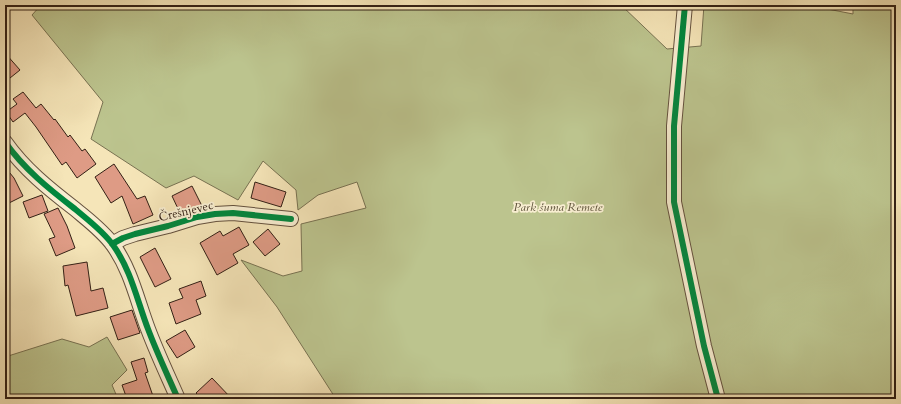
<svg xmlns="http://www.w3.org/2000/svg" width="901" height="404" viewBox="0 0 901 404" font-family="Cardo,serif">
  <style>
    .green { fill: #bcc48e; stroke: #787252 }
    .building { fill: #de9b85; stroke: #332015 }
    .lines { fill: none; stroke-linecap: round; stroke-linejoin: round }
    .street-casing { stroke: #64513e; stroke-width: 16 }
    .street { stroke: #f8eed1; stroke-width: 14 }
    .cycleway-casing { stroke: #f8eed1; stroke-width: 8 }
    .cycleway { stroke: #00873e; stroke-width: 6 }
    .labels { text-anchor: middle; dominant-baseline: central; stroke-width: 3.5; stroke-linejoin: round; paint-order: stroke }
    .park-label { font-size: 12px; font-style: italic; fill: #5c5139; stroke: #f8eed1 }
    .street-label { font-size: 12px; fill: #332015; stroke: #f8eed1 }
  </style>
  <rect width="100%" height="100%" fill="#f5e5b8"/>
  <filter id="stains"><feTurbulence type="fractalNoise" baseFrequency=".005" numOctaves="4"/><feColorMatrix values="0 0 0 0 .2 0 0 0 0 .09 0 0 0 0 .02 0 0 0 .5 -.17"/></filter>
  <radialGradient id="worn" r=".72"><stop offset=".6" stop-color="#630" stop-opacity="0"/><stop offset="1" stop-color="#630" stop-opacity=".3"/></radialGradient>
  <path class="green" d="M41 5H621L667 49 701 46 704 5H807L853 14V5H896V399H336L277 307 241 260 283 276 302 271 301 224 366 208 357 182 318 195 298 210 296 190 263 161 238 200 194 176 166 188 91 139 103 102 32 15Z
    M107 337 127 370 112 385 118 399H5V357L62 339 89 347Z"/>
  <path class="building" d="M5 53 20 70 5 82Z
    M23 92 36 108 41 104 54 120 55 119 68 137 70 135 82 151 85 149 96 164 77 178 66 162 62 165 36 127 25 113 13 122 6 112 17 104 13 99Z
    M114 164 137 199 145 196 153 215 133 224 122 196 111 203 95 177Z
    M5 167 14 178 23 196 5 205Z
    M255 182 286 192 281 207 251 198Z
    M192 186 202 206 180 213 172 196Z
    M42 195 48 211 29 218 23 202Z
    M58 208 67 226 75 248 56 256 49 239 55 237 44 214Z
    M239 227 249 245 233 254 238 263 217 275 200 243 220 231 223 236Z
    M268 229 280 244 265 256 253 242Z
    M155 248 171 279 155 287 140 257Z
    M87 262 91 291 103 288 108 308 76 316 68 285 65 286 63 266Z
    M201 281 206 296 196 300 201 314 176 324 169 303 183 298 179 289Z
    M132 310 140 333 118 340 110 317Z
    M185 330 195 347 177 358 166 341Z
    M144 358 148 372 145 373 154 399H127L122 385 137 380 131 362Z
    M212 378 232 399H202L196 393Z"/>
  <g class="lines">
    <g class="street-casing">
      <path id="street" d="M685 5 674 126V202L704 346 718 399
        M5 142C24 169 49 189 75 209 88 220 103 231 113 245 131 270 137 300 148 329 157 353 168 376 178 399
        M112 244 123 238 135 234 168 226 197 217 215 214 233 213 291 219"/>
    </g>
    <use href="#street" class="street"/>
    <g class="cycleway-casing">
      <path id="cycleway" d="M685 5 674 126V202L704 346 718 399
        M5 142C24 169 49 189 75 209 88 220 103 231 113 245 131 270 137 300 148 329 157 353 168 376 178 399
        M112 244 123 238 135 234 168 226 197 217 215 214 233 213 291 219"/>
    </g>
    <use href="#cycleway" class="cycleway"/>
  </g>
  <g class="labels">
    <g class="park-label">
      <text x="558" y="207">Park šuma Remete</text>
    </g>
    <g class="street-label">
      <text transform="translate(186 211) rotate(-13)">Črešnjevec</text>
    </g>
  </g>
  <rect width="901" height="404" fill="none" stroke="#f5e5b8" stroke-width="20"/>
  <rect x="6" y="6" width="889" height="392" fill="none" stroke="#332015" stroke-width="2"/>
  <rect x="10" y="10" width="881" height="384" fill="none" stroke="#332015"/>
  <rect width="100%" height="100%" filter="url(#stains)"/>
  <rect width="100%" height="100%" fill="url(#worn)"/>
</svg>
